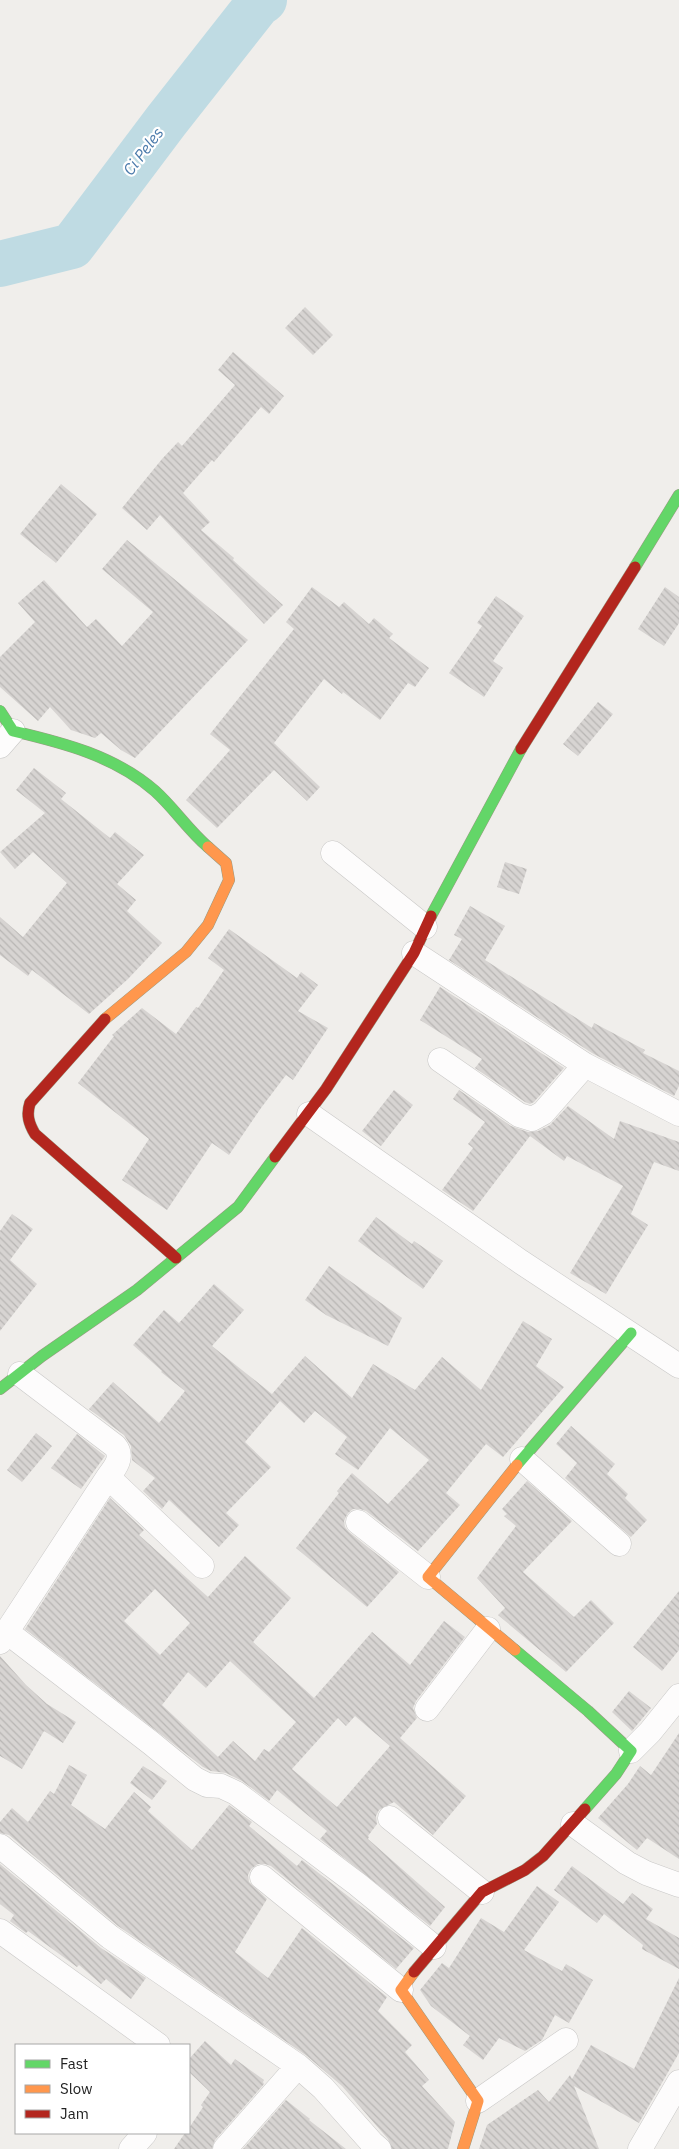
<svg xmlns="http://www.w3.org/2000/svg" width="679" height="2149" viewBox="0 0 679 2149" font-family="'IBM Plex Sans',sans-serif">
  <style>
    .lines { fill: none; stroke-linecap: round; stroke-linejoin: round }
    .river { stroke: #bfdbe3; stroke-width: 46 }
    .building { fill: url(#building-back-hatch); fill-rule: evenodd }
    .street-casing { stroke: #c9c8c7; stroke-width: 25 }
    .fast-casing { stroke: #999a82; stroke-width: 12 }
    .slow-casing { stroke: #999a82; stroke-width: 12 }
    .jam-casing { stroke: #999a82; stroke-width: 12 }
    .street { stroke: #fdfcfc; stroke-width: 24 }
    .fast { stroke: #63d668; stroke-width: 11 }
    .slow { stroke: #ff974d; stroke-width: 11 }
    .jam { stroke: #b3261e; stroke-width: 11 }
    .labels { text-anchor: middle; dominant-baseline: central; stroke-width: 4.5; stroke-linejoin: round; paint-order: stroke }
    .water-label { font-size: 16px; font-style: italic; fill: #4a7aab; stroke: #fff }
  </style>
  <defs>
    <pattern id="building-back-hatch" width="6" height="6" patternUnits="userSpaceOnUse" patternTransform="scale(1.25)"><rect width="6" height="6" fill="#d7d4d2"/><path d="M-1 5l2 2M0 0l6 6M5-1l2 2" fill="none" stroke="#b8b6b4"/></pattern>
  </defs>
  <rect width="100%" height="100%" fill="#f0eeeb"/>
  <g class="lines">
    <path class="river" d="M0 264 72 246 166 121 258 4 264 0"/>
  </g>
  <path class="building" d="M305 307 333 335 313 355 285 328Z
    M233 352 284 396 269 414 261 407 214 462 212 460 183 493 210 522 201 530 234 558 233 560 283 605 264 624 160 515 147 530 122 508 162 459 178 442 182 446 235 385 218 370Z
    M61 484 97 514 56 563 20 534Z
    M127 540 248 640 135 758 121 750 101 733 95 738 71 730 50 707 38 721 0 687V657L35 622 18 603 44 580 87 627 96 619 122 646 153 612 102 569Z
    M312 587 339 607 344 602 369 624 374 618 393 634 389 638 429 668 415 687 408 683 380 720 343 692 342 694 324 679 274 743 320 787 307 801 274 770 217 828 186 800 230 750 210 734 294 629 286 622Z
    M665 587 679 597V623L664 646 638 629Z
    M496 596 524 616 493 661 503 668 484 697 449 673 482 626 477 623Z
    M598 702 613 714 578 756 563 744Z
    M34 768 66 793 61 799 110 838 115 832 144 855 117 884 136 900 127 911 162 943 128 979 89 1014 32 970 28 976 0 955V917L23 937 67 883 33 852 15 869 0 852 45 813 16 790Z
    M505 862 527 869 519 894 497 887Z
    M470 906 505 926 485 960 592 1028 594 1023 645 1050 643 1053 679 1071V1086L674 1096 592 1053 449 960 462 939 454 935Z
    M229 929 297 978 301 972 318 985 298 1011 328 1028 293 1080 286 1075 261 1108 229 1155 212 1143 167 1210 122 1180 149 1139 78 1083 114 1036 112 1035 142 1008 176 1034 196 1007 198 1008 224 970 208 958Z
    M440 987 564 1068 534 1102 530 1104 525 1102 475 1068 482 1059 420 1020Z
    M394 1090 413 1105 381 1146 362 1131Z
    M459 1090 511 1126 528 1132 538 1131 550 1125 568 1106 614 1139 620 1121 679 1142V1171L654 1162 631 1214 648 1225 606 1294 570 1273 623 1186 567 1156 564 1161 530 1136 473 1211 442 1190 473 1148 468 1144 485 1122 453 1099Z
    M12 1214 33 1229 10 1260 37 1284 0 1331V1231Z
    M376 1217 412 1244 414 1241 443 1261 423 1289 358 1241Z
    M329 1266 402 1318 388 1346 326 1315 305 1300Z
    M214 1284 244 1310 212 1346 272 1394 305 1356 352 1398 373 1364 415 1390 442 1357 481 1390 523 1321 552 1339 536 1366 564 1387 503 1457 486 1444 446 1493 460 1505 418 1551 366 1511 360 1509H353L348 1513 344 1521 345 1527 349 1532 399 1572 367 1607 296 1548 316 1523 339 1493 337 1491 352 1473 388 1504 429 1460 390 1428 358 1470 335 1454 347 1437 315 1411 304 1423 280 1401 245 1442 271 1467 226 1513 239 1525 219 1547 169 1500 162 1509 143 1491 155 1478 132 1460 131 1446 124 1435 89 1409 113 1382 159 1423 185 1391 161 1372 162 1371 133 1345 164 1310 179 1323Z
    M571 1426 615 1464 607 1474 628 1494 625 1498 647 1520 631 1537 565 1478 577 1463 556 1444Z
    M36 1433 52 1446 22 1482 7 1470Z
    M77 1434 105 1456 81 1489 51 1468Z
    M527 1481 572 1521 523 1572 574 1617 591 1600 614 1623 566 1672 498 1615 505 1608 477 1578 516 1526 504 1516 507 1514 502 1509Z
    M110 1498 144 1530 139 1535 208 1597 245 1556 291 1598 253 1642 314 1698 372 1632 410 1665 444 1621 465 1637 416 1701 413 1708 417 1718 400 1738 466 1796 433 1835 394 1802 379 1810 376 1816 377 1824 368 1836 369 1837 368 1839 445 1907 430 1926 320 1839 327 1831 277 1790 269 1801 242 1781 226 1773 211 1771 203 1767 25 1629ZM155 1589 190 1623 160 1655 124 1621ZM230 1661 296 1722 269 1752 264 1749 255 1761 233 1741 218 1757 162 1705 188 1672 206 1688ZM355 1716 390 1746 337 1807 292 1769 338 1718 346 1726Z
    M679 1591V1650L662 1671 633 1647Z
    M0 1656 26 1685 47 1704 76 1722 63 1743 44 1731 22 1769 0 1756Z
    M629 1691 651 1708 632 1731 612 1712Z
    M679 1733V1859L647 1838 637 1850 598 1818 628 1784 640 1766 651 1775Z
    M69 1765 87 1775 71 1805 105 1829 134 1792 151 1807 148 1811 192 1850 229 1805 252 1822 249 1826 297 1866 302 1860 414 1948 396 1969 271 1866 265 1864H258L251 1869 248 1875 249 1882 267 1899 235 1952 268 1978 302 1928 387 1997 378 2011 412 2045 405 2052 429 2080 422 2086 455 2122 448 2149H392L388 2139 342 2086 307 2056 118 1926 9 1835 0 1833V1822L12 1808 28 1822 50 1791 54 1794Z
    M143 1766 167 1781 152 1800 130 1783Z
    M0 1864 101 1948 146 1978 131 1999 106 1979 101 1984 79 1965 77 1967 28 1931 26 1933 10 1921 14 1915 0 1904Z
    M572 1866 623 1904 632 1893 653 1909 646 1919 679 1938V1969L642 1949 643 1945 604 1914 597 1923 554 1890Z
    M537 1886 559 1902 524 1950 562 1971 566 1964 593 1980 569 2023 555 2015 542 2040 525 2051 499 2038 483 2060 463 2045 470 2036 431 2006 420 1990 442 1963 449 1968 481 1918 504 1932Z
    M679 1978V2053L639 2123 574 2086 599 2149H479L487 2125 538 2090 549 2102 570 2075 572 2079 591 2045 634 2069Z
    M205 2041 231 2065 235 2059 264 2080 263 2082 264 2084 215 2140 212 2149H174L185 2133H189V2128L203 2107 201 2105 210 2092 189 2072V2059Z
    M286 2100 310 2119 309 2120 346 2149H243Z"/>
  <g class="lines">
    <g class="street-casing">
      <path id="street" d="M0 746 13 731
        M333 853 425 927
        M414 953 585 1065 679 1114
        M440 1060 519 1115 532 1119 543 1113 585 1065
        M309 1114 521 1262 679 1366
        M20 1374 115 1446C124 1457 115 1468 108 1477L202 1566
        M522 1459 619 1544
        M358 1522 428 1577
        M7 1632 151 1743 195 1779 207 1785 221 1786 236 1793 357 1884 434 1947
        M0 1642 108 1477
        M427 1709 488 1629
        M631 1751 650 1732 679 1696
        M390 1818 482 1892
        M573 1824 627 1863 646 1873 679 1885
        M0 1846 110 1937 298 2066 323 2088 372 2143 379 2149
        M262 1877 401 1990
        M0 1931 158 2045
        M478 2101 566 2040
        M131 2149 145 2133
        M225 2149 298 2066
        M640 2149 679 2082"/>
    </g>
    <g class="fast-casing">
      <path id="fast" d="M635 567 679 495
        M0 711 13 731C64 743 115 756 155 791 174 808 188 830 208 847
        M431 916 521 749
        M0 1389 42 1356 137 1290 238 1207 275 1157
        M517 1465 631 1333
        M515 1650 588 1711 631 1751 616 1774 585 1809"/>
    </g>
    <g class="slow-casing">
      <path id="slow" d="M105 1019 186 952 208 925 229 880 226 863 208 847
        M515 1650 428 1577 517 1465
        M414 1972 401 1990 478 2101 463 2149"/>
    </g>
    <g class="jam-casing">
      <path id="jam" d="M521 749 635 567
        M105 1019 30 1103C26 1115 29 1124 35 1134L176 1258
        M275 1157 326 1089 414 953 431 916
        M414 1972 482 1892 525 1870 543 1856 585 1809"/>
    </g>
    <use href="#street" class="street"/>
    <use href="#fast" class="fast"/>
    <use href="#slow" class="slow"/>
    <use href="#jam" class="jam"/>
  </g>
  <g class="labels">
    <g class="water-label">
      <text transform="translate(143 151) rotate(-53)">Ci Peles</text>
    </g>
  </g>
  <rect x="15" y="2044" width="175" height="90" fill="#ffffff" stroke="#a7a7a7"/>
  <rect x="25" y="2060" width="25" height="8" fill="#63d668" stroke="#a7a7a7"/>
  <text x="60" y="2069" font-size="15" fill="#222222">Fast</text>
  <rect x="25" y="2085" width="25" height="8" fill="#ff974d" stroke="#a7a7a7"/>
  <text x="60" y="2094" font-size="15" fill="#222222">Slow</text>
  <rect x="25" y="2110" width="25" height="8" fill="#b3261e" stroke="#a7a7a7"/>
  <text x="60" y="2119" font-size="15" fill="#222222">Jam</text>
</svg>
